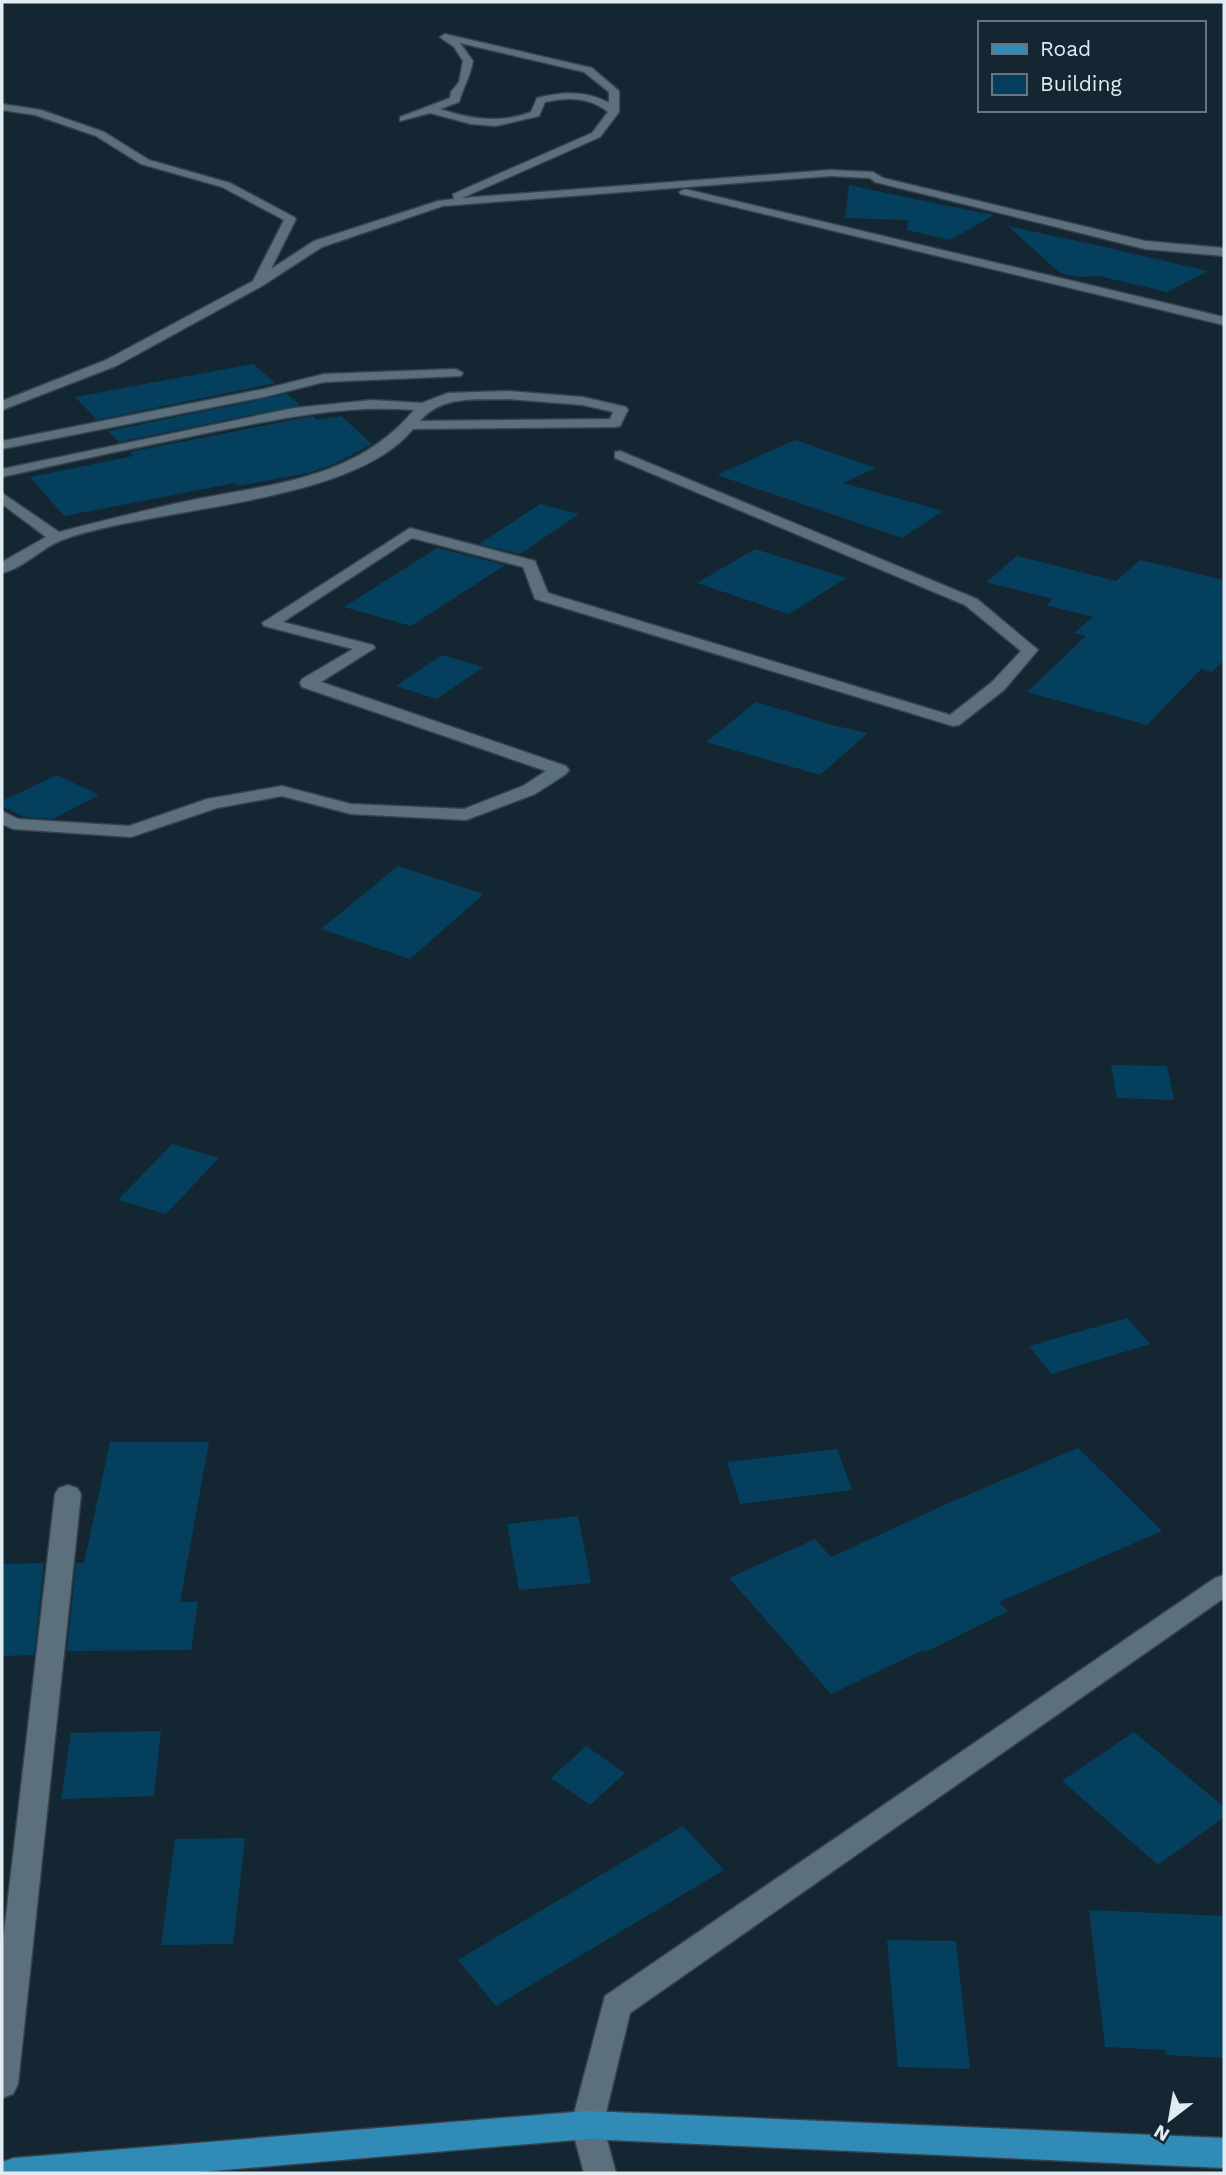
<svg xmlns="http://www.w3.org/2000/svg" width="1226" height="2175" viewBox="0 0 1226 2175" font-family="'Work Sans',sans-serif">
  <style>
    .building { fill: #04405d }
    .lines { fill: none; stroke-linecap: round; stroke-linejoin: round }
    .minor-casing { stroke: #37434c; stroke-width: 3 }
    .major-casing { stroke: #37434c; stroke-width: 3 }
    .minor { fill: #5b6f7c; fill-rule: evenodd }
    .major { fill: #308bb7; fill-rule: evenodd }
  </style>
  <rect width="100%" height="100%" fill="#142631"/>
  <path class="building" d="M849 185 943 205 994 215 950 240 907 230 908 220 845 218Z
    M1008 226 1100 246 1208 271 1167 292 1099 276 1079 277 1060 273Z
    M253 364 275 383 97 420 75 397Z
    M287 394 300 405 119 442 108 431Z
    M313 416 317 420 341 416 372 444 334 464 309 473 238 486 235 483 64 516 30 477 133 456 129 452Z
    M795 440 876 468 843 483 943 511 902 538 717 475Z
    M540 504 579 514 520 554 479 544Z
    M437 548 505 565 411 626 344 607Z
    M755 549 844 577 846 578 789 614 697 583Z
    M1017 556 1116 581 1140 560 1224 580V660L1212 672 1201 669 1147 725 1027 692 1086 636 1074 633 1093 617 1046 605 1053 599 986 582Z
    M442 655 483 667 437 699 396 686Z
    M756 702 832 725 868 733 820 775 706 742Z
    M57 775 99 795 53 819 24 817 2 806V801Z
    M398 866 484 894 410 959 321 929Z
    M1111 1065 1167 1066 1174 1100 1117 1098Z
    M172 1144 219 1158 166 1214 118 1200Z
    M1127 1318 1150 1344 1051 1374 1029 1346Z
    M110 1442H209L180 1602H198L191 1650 67 1651 76 1563H84Z
    M1078 1448 1162 1531 999 1602 1008 1611 926 1652 923 1650 831 1694 729 1578 815 1539 831 1557 951 1502Z
    M837 1449 852 1490 740 1504 727 1462Z
    M578 1516 591 1583 519 1590 507 1524Z
    M44 1563 34 1655 2 1656V1564Z
    M161 1731 154 1796 61 1799 71 1733Z
    M1134 1732 1224 1807V1817L1158 1865 1062 1781Z
    M586 1746 625 1773 590 1805 551 1778Z
    M683 1826 724 1870 496 2006 458 1960Z
    M245 1838 233 1944 161 1945 175 1839Z
    M1089 1910 1224 1916V2058L1166 2055 1165 2050 1105 2047Z
    M887 1940 956 1941 970 2069 898 2067Z"/>
  <g class="lines">
    <g class="minor-casing">
      <path id="minor" d="M445 34 592 68 619 91V112L600 137 462 198 830 170 873 172 883 178 1145 241 1224 248V256L1145 249 875 182 870 178 830 176 443 206 322 247 262 286 116 366 2 410V401L106 360 253 281 284 220 222 187 141 164 96 136 35 115 2 110V104L41 110 104 132 149 160 230 183 294 217 296 219 271 269 314 241 438 201 454 199 453 194 592 133 608 112C590 97 568 97 545 102L539 116 496 126 471 124 430 113 400 121V117L450 98 451 92 459 82 463 61 454 47 440 37ZM460 43 584 72 609 92V103C586 90 562 92 537 98L531 112C500 124 470 119 440 109L459 102C463 88 470 77 473 61Z
        M685 189 1224 317V325L681 194 679 192Z
        M456 369 463 373 461 376 324 382 264 397 2 449V441L264 389 324 374Z
        M507 391 583 397 626 407 628 410 620 426 615 427 413 429C352 505 155 506 62 540 41 548 24 568 2 573V562L46 537 2 504V493L59 532C98 522 138 512 178 503 263 484 354 483 414 410 345 404 279 419 212 432 142 446 72 461 2 477V469L294 408 372 400 422 403 448 393ZM507 399 583 405 613 412 610 419 420 421C441 395 476 400 507 399Z
        M620 451 977 599 1038 650 1004 690 959 725 953 726 535 599 523 567 412 538 283 622 373 645 375 648 321 682 566 766 569 770 566 774 535 794 466 820 351 814 282 796 217 808 131 837 13 829 2 824V811L18 819 129 826 207 799 282 786 351 804 464 809 523 786 546 771 302 687 300 683 302 679 353 649 264 626 262 623 410 528 535 561 548 593 950 715 992 682 1021 651 965 605 615 458V452Z
        M68 1485 77 1488 81 1494 18 2084 13 2094 2 2098V1951L55 1494 59 1488Z
        M1224 1575V1598L630 2013 603 2125 616 2173H584L571 2125 605 1996 1215 1578Z"/>
    </g>
    <g class="major-casing">
      <path id="major" d="M587 2111 1224 2138V2168L587 2139 188 2173H2V2162L14 2158Z"/>
    </g>
    <use href="#minor" class="minor"/>
    <use href="#major" class="major"/>
  </g>
  <rect width="1226" height="2175" fill="none" stroke="#e0ebf2" stroke-width="7"/>
  <rect x="978" y="21" width="228" height="91" fill="#142631" stroke="#66757e" stroke-width="2"/>
  <rect x="992" y="44" width="35" height="10" fill="#308bb7" stroke="#66757e" stroke-width="2"/>
  <text x="1040" y="56" font-size="21" fill="#e0ebf2">Road</text>
  <rect x="992" y="74" width="35" height="21" fill="#04405d" stroke="#66757e" stroke-width="2"/>
  <text x="1040" y="91" font-size="21" fill="#e0ebf2">Building</text>
  <g transform="translate(1170 2119) rotate(211)" stroke="#142631" stroke-width="5" paint-order="stroke">
  <path d="M0-5L12 26L0 18L-12 26Z" fill="#e0ebf2"/>
  <text y="-10" font-size="19" font-weight="bold" text-anchor="middle" fill="#e0ebf2">N</text>
  </g>
</svg>
